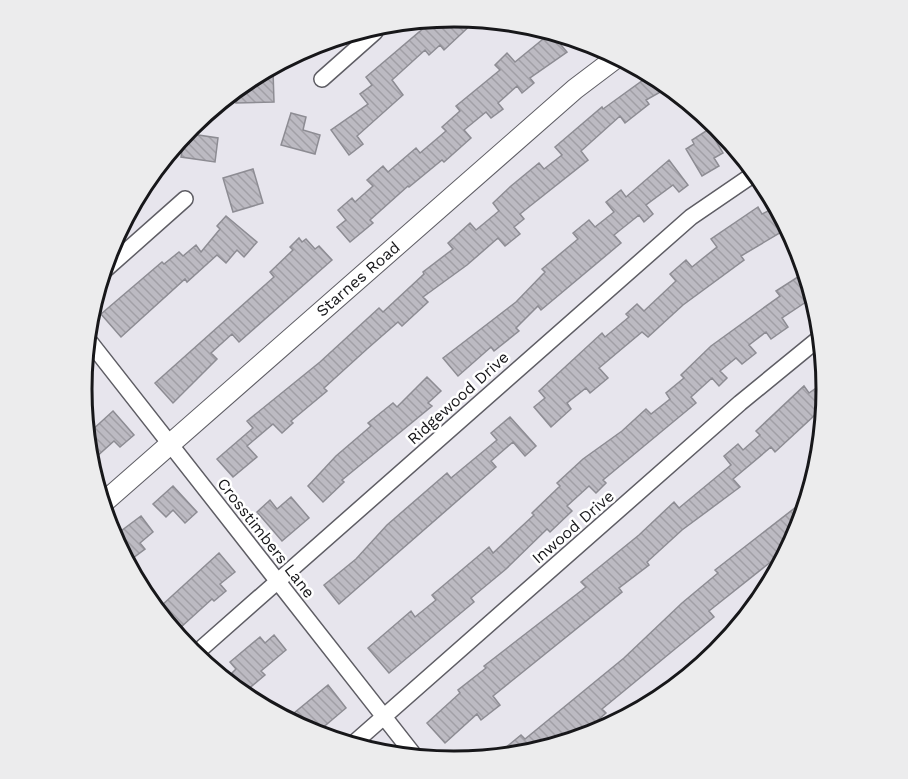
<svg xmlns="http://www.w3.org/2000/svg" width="908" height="779" viewBox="0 0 908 779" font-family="'Work Sans',sans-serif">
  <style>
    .building { fill: url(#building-back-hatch); stroke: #8d8c93; stroke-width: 1.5 }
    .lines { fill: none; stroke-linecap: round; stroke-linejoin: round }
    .street-casing { stroke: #5e5d64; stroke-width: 18 }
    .secondary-casing { stroke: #5e5d64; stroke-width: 22 }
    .street { stroke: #fff; stroke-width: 15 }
    .secondary { stroke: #fff; stroke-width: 20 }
    .labels { text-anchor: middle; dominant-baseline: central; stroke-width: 5; stroke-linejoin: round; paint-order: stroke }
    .street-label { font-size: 16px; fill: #17171a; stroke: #fff }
    .rim { fill: none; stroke: #17171a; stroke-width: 3 }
  </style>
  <defs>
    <pattern id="building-back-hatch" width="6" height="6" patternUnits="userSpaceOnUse" patternTransform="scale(1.5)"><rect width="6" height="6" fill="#bcbac2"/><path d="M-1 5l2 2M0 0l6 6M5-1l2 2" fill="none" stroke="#a19fa6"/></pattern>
  </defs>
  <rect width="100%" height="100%" fill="#e7e5ed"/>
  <path class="building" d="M454 16 475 21 444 50 440 45 429 55 425 50 392 80 403 95 357 136 363 144 349 155 331 130 368 104 360 94 372 85 366 77 426 26 424 23Z
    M548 35 562 38 561 45 567 52 530 78 534 83 522 93 517 86 498 103 503 109 491 118 486 112 464 130 471 138 444 162 442 160 409 187 408 186 370 220 373 223 350 242 337 227 346 220 338 210 352 198 355 202 373 186 367 180 383 166 388 172 416 148 420 153 446 131 442 127 460 111 456 106 500 70 495 65 507 53 515 62Z
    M273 70 274 102 236 103V95Z
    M646 78 664 90 646 100 649 104 625 123 620 116 581 151 588 160 520 214 524 219 514 227 520 234 505 246 498 238 467 265 423 297 428 302 402 326 398 322 367 349 324 388 327 391 291 421 293 423 282 433 273 424 247 446 257 457 233 477 217 459 253 428 247 421 320 362 379 308 383 312 424 274 423 272 453 249 448 243 470 223 476 230 499 211 493 203 511 186 539 163 544 169 562 155 555 147 602 107 603 109Z
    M291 113 306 117 303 130 320 135 315 154 281 145Z
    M709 129 723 153 714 158 719 166 702 176 686 149 694 144 692 140Z
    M185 133 218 138 215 162 181 157Z
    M669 160 688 185 679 192 673 185 646 205 653 214 644 222 639 215 614 235 621 243 541 310 538 306 516 328 519 331 494 351 491 347 458 376 443 358 516 302 545 272 542 269 578 239 573 233 589 220 595 227 614 212 606 202 621 190 626 197Z
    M253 169 263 203 233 212 223 178Z
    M758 207 762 214 770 210 783 231 741 256 744 260 683 305 648 337 642 332 599 368 608 378 590 393 586 388 567 403 571 409 551 427 534 407 545 398 539 391 602 333 605 337 629 317 626 314 637 304 644 311 676 281 670 274 686 260 692 267 717 247 711 239Z
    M226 216 257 242 244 257 237 250 226 263 217 255 187 282 185 279 121 337 101 314 162 262 164 264 179 252 183 256 196 245 201 252 220 229 217 226Z
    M299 238 302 242 306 239 315 249 319 246 332 260 239 342 232 334 211 353 217 359 173 403 155 383 274 277 270 272 293 250 290 247Z
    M804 273 809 300 782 318 788 327 771 339 766 332 749 345 756 353 742 364 736 358 720 371 727 378 719 386 712 378 691 397 696 403 603 480 606 483 596 493 589 486 567 506 572 511 550 532 547 529 506 569 471 598 474 602 389 673 368 648 411 611 415 617 436 600 432 595 489 547 493 553 534 515 532 513 560 486 557 483 583 459 622 431 646 409 651 414 670 399 666 393 684 378 681 375 711 346 780 296 776 291Z
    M427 377 441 391 428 403 432 406 342 480 344 482 323 502 308 486 336 456 371 426 368 423 393 403 397 407Z
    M804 386 809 393 819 386 826 395 820 422 815 415 775 452 771 447 733 479 740 487 682 530 647 562 649 565 619 588 622 592 493 696 500 705 481 720 477 714 445 743 427 723 460 693 458 690 486 668 484 666 586 587 581 582 639 535 674 502 679 508 731 465 724 456 738 444 743 450 760 435 756 431Z
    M113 411 134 435 120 447 114 441 95 458 90 432Z
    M510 417 536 446 525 456 513 442 491 461 496 467 339 604 324 585 356 559 387 525 447 473 451 478 497 440 491 433Z
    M173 486 197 512 185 523 173 510 166 517 153 504Z
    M291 497 309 518 282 541 257 512 270 500 277 509Z
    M805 500 798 533 787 549 709 611 714 617 602 709 606 713 582 734 574 739 499 753 521 735 525 739 624 658 682 603 718 573 715 570Z
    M141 516 153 532 140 543 145 549 129 561 113 537Z
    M219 553 235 572 220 584 226 591 214 601 212 599 180 628 161 606Z
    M274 635 286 650 261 671 265 675 246 691 227 678 236 669 230 662 260 637 265 643Z
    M328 685 346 708 320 730 312 721 303 729 288 718Z"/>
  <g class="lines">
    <g class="street-casing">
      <path id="street" d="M322 79 375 32
        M105 270 185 199
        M90 342 414 755
        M194 655 691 217 751 176
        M712 657 719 651
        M354 743 740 403 817 340"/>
    </g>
    <g class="secondary-casing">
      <path id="secondary" d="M103 503 575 89 616 58"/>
    </g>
    <use href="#street" class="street"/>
    <use href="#secondary" class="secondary"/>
  </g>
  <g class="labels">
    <g class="street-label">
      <text transform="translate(358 279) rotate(-41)">Starnes Road</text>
      <text transform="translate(458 398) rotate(-42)">Ridgewood Drive</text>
      <text transform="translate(573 527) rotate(-41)">Inwood Drive</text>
      <text transform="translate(266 538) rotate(52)">Crosstimbers Lane</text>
    </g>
  </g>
  <path d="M0 0H908V779H0ZM92 389a362 362 0 1 1 724 0a362 362 0 1 1-724 0Z" fill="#ececed" fill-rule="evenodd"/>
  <path class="rim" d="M92 389a362 362 0 1 1 724 0a362 362 0 1 1-724 0Z"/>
</svg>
